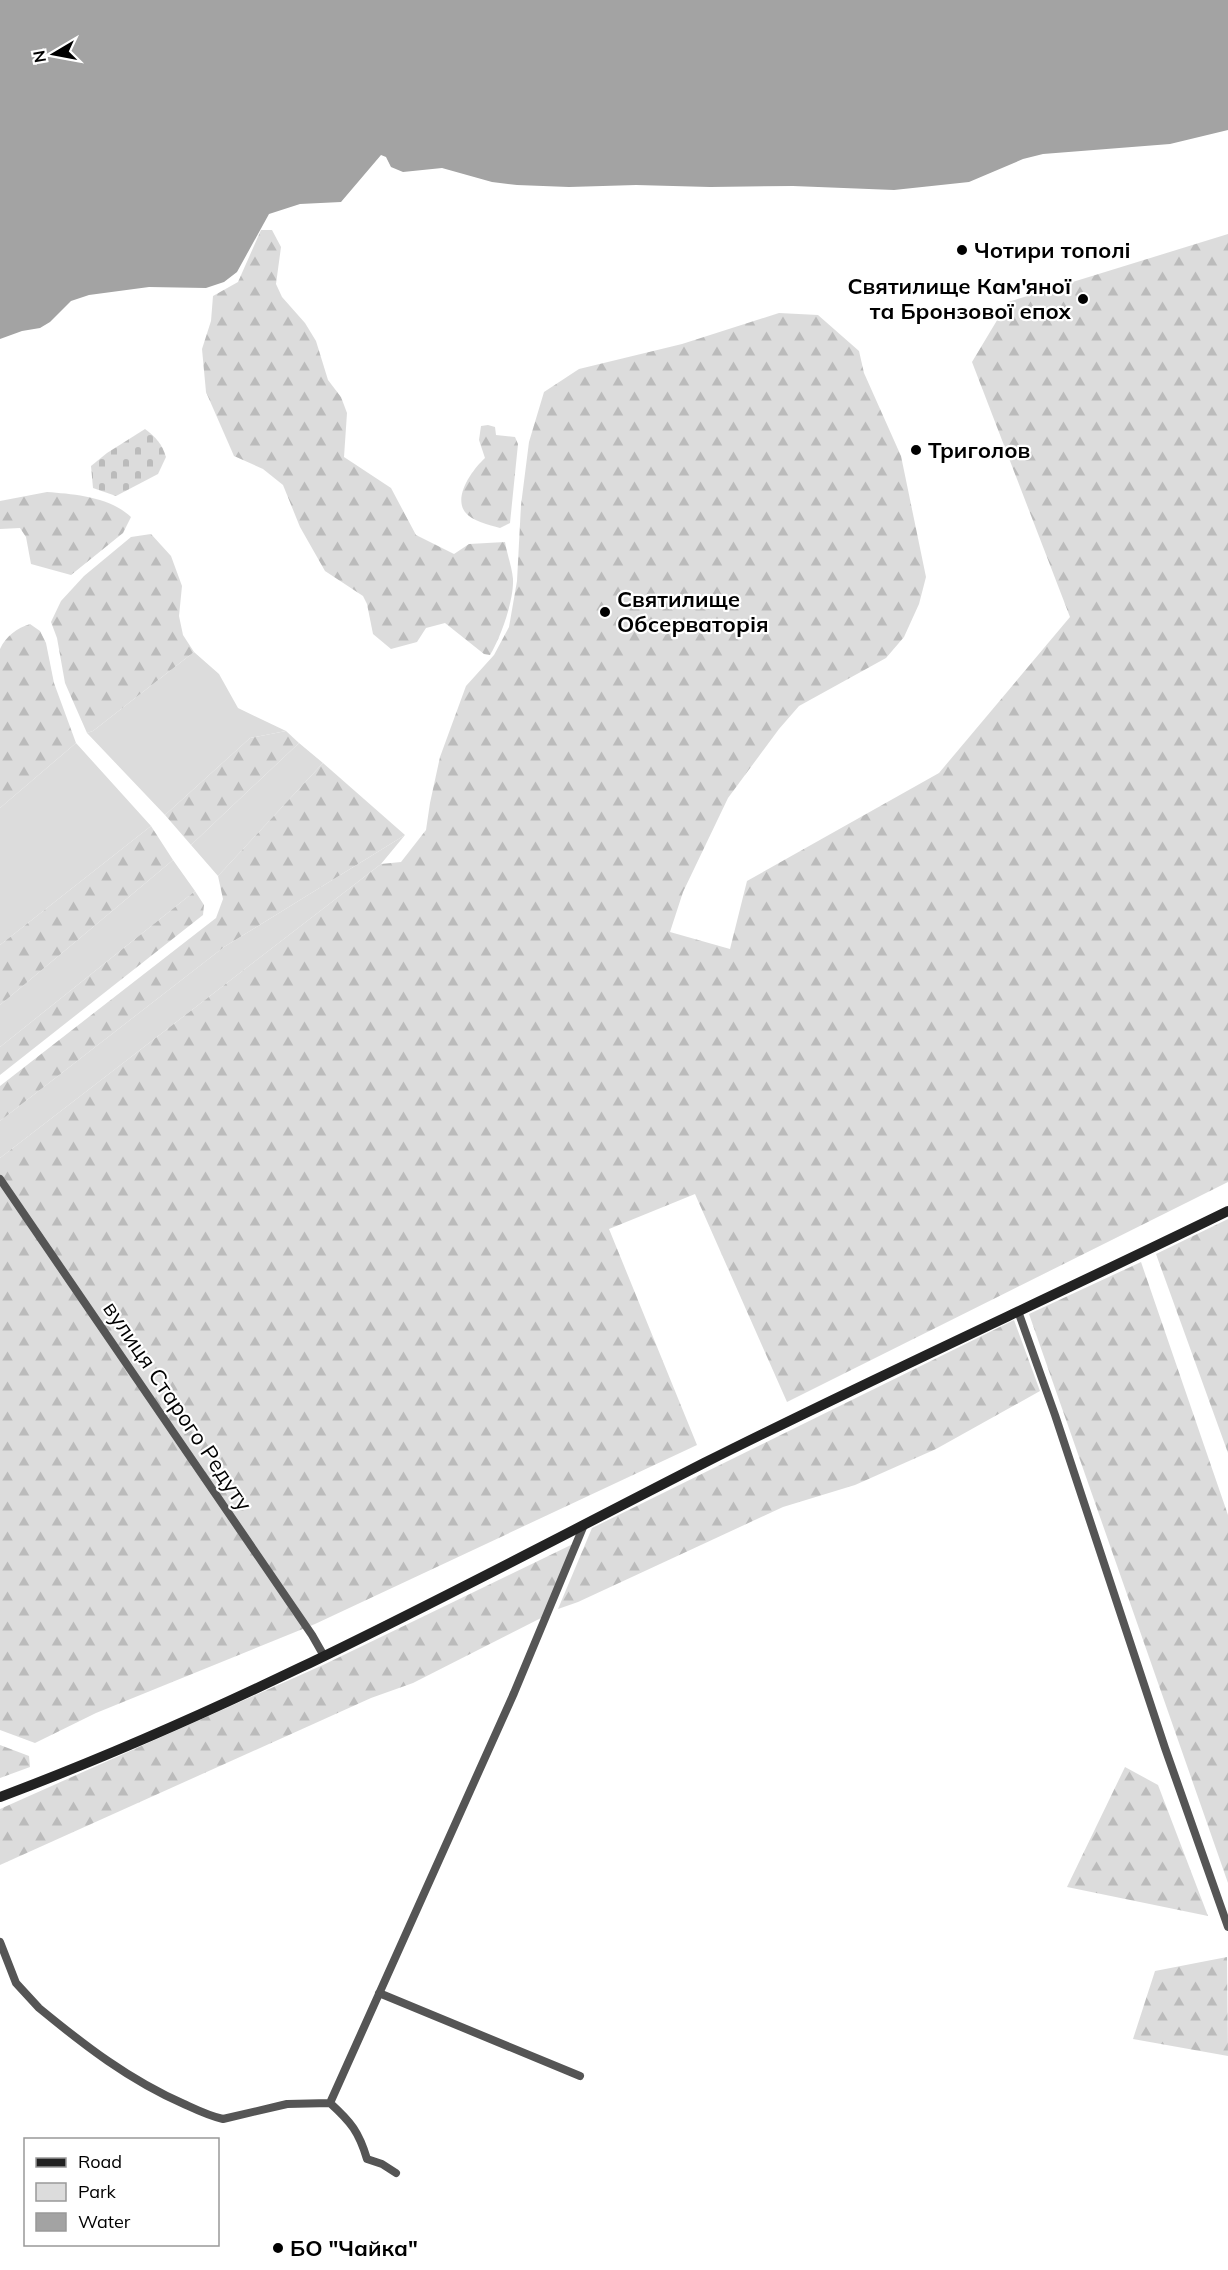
<svg xmlns="http://www.w3.org/2000/svg" width="1228" height="2270" viewBox="0 0 1228 2270" font-family="Mulish,sans-serif">
  <style>
    .green { fill: #dcdcdc }
    .forest { fill: url(#forest-firs) }
    .cemetery { fill: url(#cemetery-stones) }
    .water { fill: #a3a3a3 }
    .lines { fill: none; stroke-linecap: round; stroke-linejoin: round }
    .street { stroke: #555; stroke-width: 8 }
    .secondary { stroke: #222; stroke-width: 10 }
    .poi-dot { fill: #000; stroke: #fff; stroke-width: 2 }
    .labels { text-anchor: middle; dominant-baseline: central; stroke-width: 4.5; stroke-linejoin: round; paint-order: stroke }
    .poi-label { font-size: 22px; font-weight: bold; fill: #000; stroke: #fff; text-anchor: start }
    .street-label { font-size: 22px; fill: #000; stroke: #fff }
  </style>
  <defs>
    <pattern id="forest-firs" width="22" height="20" patternUnits="userSpaceOnUse" patternTransform="scale(1.5)"><rect width="22" height="20" fill="#dcdcdc"/><path d="M5 1l3.5 6h-7zM16 11l3.5 6h-7z" fill="#bbb"/></pattern>
    <pattern id="cemetery-stones" width="16" height="16" patternUnits="userSpaceOnUse" patternTransform="scale(1.5)"><rect width="16" height="16" fill="#dcdcdc"/><path d="M2 7V4a2 2 0 0 1 4 0v3zM10 15v-3a2 2 0 0 1 4 0v3z" fill="#bbb"/></pattern>
  </defs>
  <rect width="100%" height="100%" fill="#fff"/>
  <path class="green" d="M194 652 219 674 238 708 286 731 250 738 165 815 87 733 93 731Z
    M76 743 151 826 0 945V808Z
    M299 743 323 763 218 876 191 845Z
    M405 835 381 864 0 1158V1121L224 947Z
    M173 860 195 891 0 1047V1005Z"/>
  <path class="forest" d="M261 230H272L281 247 276 284 282 297 305 323 316 341 328 380 341 397 347 413 344 457 391 488 416 535 454 554 469 544 505 542C507 554 512 567 513 579 514 600 501 637 490 655L484 654 445 623 426 628 417 642 391 649 373 634 367 604 363 596 325 571 300 527 283 485 263 469 234 456 206 392 202 349 211 321 213 296 238 282Z
    M1228 234V1182L787 1402 695 1194 609 1229 697 1445 315 1624 96 1713 35 1743 0 1730V1158L381 864 401 862 426 830 430 803 440 757 466 686 494 655 509 627 517 581 521 505 529 442 544 392 579 369 682 344 779 313 818 315 859 351 864 373 901 456 926 577 919 604 904 637 886 658 799 706 779 729 728 798 683 892 670 932 730 949 747 881 939 773 1070 617 972 362 1008 302Z
    M488 425 495 427 496 435 515 437 518 444 510 523 500 528C489 525 472 521 465 512 453 496 473 469 485 458L479 440 481 426Z
    M47 492C74 494 110 497 131 517L123 533 71 575 31 564 26 537 20 528 0 529V501Z
    M151 534 171 556 182 586 179 616 183 635 194 652 93 731 87 733 65 683 57 638 51 622 61 601 84 576 131 537Z
    M30 624 40 631 46 643 54 683 76 743 0 808V649C6 636 17 628 30 624Z
    M286 731 299 743 191 845 165 815 250 738Z
    M323 763 405 835 224 947 0 1121V1086L216 918 223 899 218 876Z
    M151 826 173 860 0 1005V945Z
    M195 891 204 905 203 915 0 1075V1047Z
    M1228 1219V1453L1156 1254Z
    M1141 1262 1228 1515V1883L1029 1314Z
    M1014 1320 1040 1391 936 1449 855 1485 783 1507 578 1602 558 1609 592 1528Z
    M573 1544 545 1616 413 1683 371 1698 0 1865V1809L323 1665Z
    M0 1745 29 1756 30 1767 0 1778Z
    M1125 1767 1158 1785 1208 1916 1067 1887Z
    M1227 1957 1228 2056 1133 2039 1155 1971Z"/>
  <path class="cemetery" d="M145 429C156 437 162 444 166 457L158 474 116 496 93 488 91 466 107 453Z"/>
  <path class="water" d="M0 0H1228V130L1170 144 1043 154 1023 159 969 182 894 190 793 186 710 187 636 185 569 187 517 185 492 182 442 168 403 172 391 167 386 157 381 155 341 202 300 204 269 214 237 272 224 282 206 288 149 287 89 295 71 301 50 322 40 328 22 331 0 339Z"/>
  <g class="lines">
    <path class="street" d="M0 1179 312 1635 324 1656
      M1018 1311 1055 1415 1165 1748 1228 1927
      M0 1942 16 1983 39 2008C84 2045 129 2080 184 2104 197 2110 209 2116 223 2119L287 2104 330 2103C351 2122 359 2132 367 2159L382 2164 396 2173
      M379 1993 580 2076
      M330 2103 514 1693 584 1525"/>
    <path class="secondary" d="M0 1797C244 1706 473 1581 704 1463 877 1376 1054 1296 1228 1211"/>
  </g>
  <g class="poi-dot">
    <circle cx="962" cy="250" r="6"/>
    <circle cx="1083" cy="299" r="6"/>
    <circle cx="916" cy="450" r="6"/>
    <circle cx="605" cy="612" r="6"/>
    <circle cx="278" cy="2248" r="6"/>
  </g>
  <g class="labels">
    <g class="poi-label">
      <text x="974" y="250">Чотири тополі</text>
      <text x="1071" y="286" text-anchor="end">Святилище Кам'яної<tspan x="1071" dy="25">та Бронзової епох</tspan></text>
      <text x="928" y="450">Триголов</text>
      <text x="617" y="599">Святилище<tspan x="617" dy="25">Обсерваторія</tspan></text>
      <text x="290" y="2248">БО "Чайка"</text>
    </g>
    <g class="street-label">
      <text transform="translate(178 1406) rotate(56)">вулиця Старого Редуту</text>
    </g>
  </g>
  <rect x="24" y="2138" width="195" height="108" fill="#ffffff" stroke="#999999" stroke-width="1.5"/>
  <rect x="36" y="2158" width="30" height="9" fill="#222222" stroke="#999999" stroke-width="1.5"/>
  <text x="78" y="2168" font-size="18" fill="#000000">Road</text>
  <rect x="36" y="2183" width="30" height="18" fill="#dcdcdc" stroke="#999999" stroke-width="1.5"/>
  <text x="78" y="2198" font-size="18" fill="#000000">Park</text>
  <rect x="36" y="2213" width="30" height="18" fill="#a3a3a3" stroke="#999999" stroke-width="1.5"/>
  <text x="78" y="2228" font-size="18" fill="#000000">Water</text>
  <g transform="translate(54 54) rotate(260)" stroke="#ffffff" stroke-width="4.5" paint-order="stroke">
  <path d="M0-4.5L10 22L0 15L-10 22Z" fill="#000000"/>
  <text y="-9" font-size="16" font-weight="bold" text-anchor="middle" fill="#000000">N</text>
  </g>
</svg>
